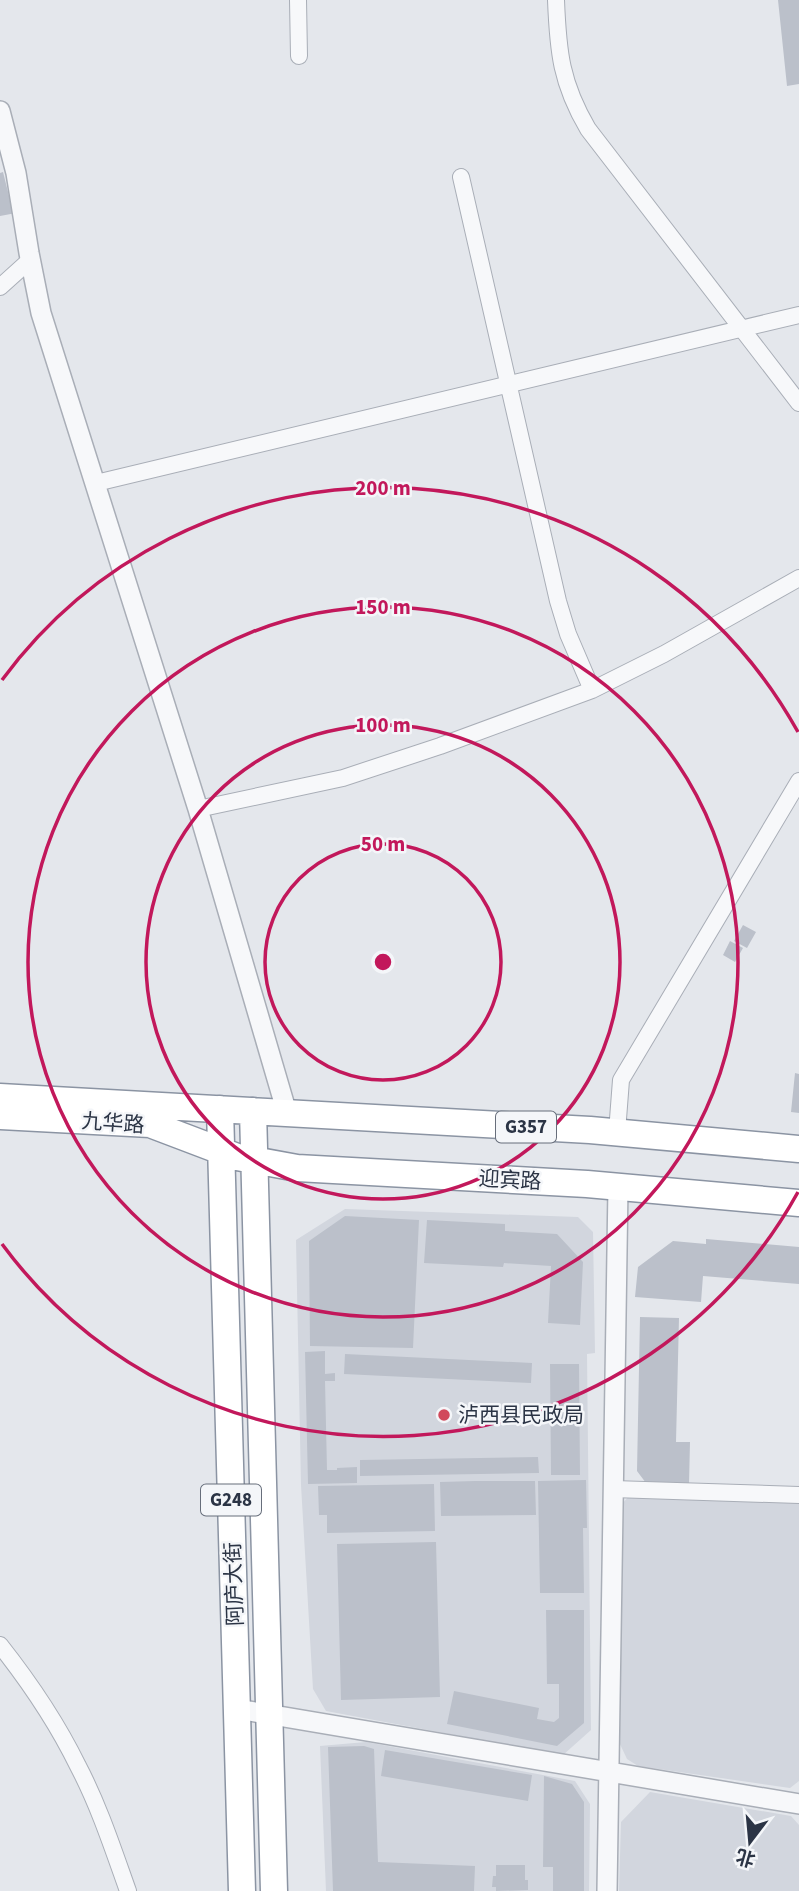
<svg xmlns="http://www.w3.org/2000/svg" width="799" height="1891" viewBox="0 0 799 1891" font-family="'Source Sans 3','Noto Sans SC',sans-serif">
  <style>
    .built { fill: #d2d6de }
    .building { fill: #bbc0ca }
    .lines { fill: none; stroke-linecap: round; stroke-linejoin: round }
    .minor-casing { stroke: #a9aeb7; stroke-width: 18 }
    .tertiary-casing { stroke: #a9aeb7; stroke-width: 22 }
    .trunk-casing { stroke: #8b94a3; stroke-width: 29 }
    .minor { stroke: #f7f8fa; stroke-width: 16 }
    .tertiary { stroke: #f7f8fa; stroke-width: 19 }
    .trunk { stroke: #fff; stroke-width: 26 }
    .ring { fill: none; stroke: #c2185b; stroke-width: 3.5 }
    .poi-dot { fill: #d1495b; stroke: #f4f6f9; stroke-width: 2.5 }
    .labels { text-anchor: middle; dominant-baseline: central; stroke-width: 5; stroke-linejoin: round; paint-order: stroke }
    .shield { fill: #f4f6f9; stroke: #676e7b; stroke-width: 2 }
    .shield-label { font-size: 19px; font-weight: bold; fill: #2b3445 }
    .street-label { font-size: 21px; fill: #2b3445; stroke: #f4f6f9 }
    .poi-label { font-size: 21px; fill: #2b3445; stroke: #f4f6f9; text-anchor: start }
    .centre { fill: #c2185b; stroke: #f4f6f9; stroke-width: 3.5 }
    .ring-label { font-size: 21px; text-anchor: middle; font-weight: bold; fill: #c2185b; stroke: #f4f6f9; stroke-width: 5; stroke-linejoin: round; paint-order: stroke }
  </style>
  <rect width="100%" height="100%" fill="#e4e7ec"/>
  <path class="built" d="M345 1209 578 1217 593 1232 595 1353 587 1354 591 1730 563 1755 326 1711 313 1689 301 1485 296 1240Z
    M630 1495 799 1503V1781L790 1788 638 1766 627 1759 619 1742 621 1505Z
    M366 1742 575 1781 590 1804 589 1891H326L320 1746Z
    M650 1792 791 1816 799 1825V1891H619L621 1822Z"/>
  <path class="building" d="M778 0H799V84L787 86Z
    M3 172 10 200 13 199 16 213 0 216V173Z
    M743 925 756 932 747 948 734 941Z
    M730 941 743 948 735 962 723 955Z
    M795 1073 799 1074V1113L791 1112Z
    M345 1216 419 1220 413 1348 310 1346 309 1241Z
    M427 1220 505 1224V1231L557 1234 583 1262 580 1325 548 1323 551 1266 504 1263 503 1267 424 1263Z
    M706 1239 799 1247V1284L703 1276 701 1302 635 1297 638 1267 673 1241 706 1244Z
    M640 1317 679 1318 676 1442H690L689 1484 646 1483 637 1471Z
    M325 1351V1374L335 1373V1381H325L327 1470H337V1468L357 1467V1483L308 1484 305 1352Z
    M345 1354 532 1363 531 1383 344 1374Z
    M550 1364H579L580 1475H551Z
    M538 1457 539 1473 360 1476V1460Z
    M586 1480 587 1528H583L584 1593H540L538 1481Z
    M475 1481H535L536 1515 441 1516 440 1482Z
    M434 1484 435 1531 327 1533V1515H319L318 1486Z
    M436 1542 440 1697 341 1700 337 1544Z
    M546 1610H584V1723L557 1746 447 1724 454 1691 539 1708 537 1719 554 1722 559 1718V1684H547Z
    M364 1746 374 1749 378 1862 475 1866 474 1891H333L328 1747Z
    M385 1750 532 1775 528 1801 381 1776Z
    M544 1776 572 1784 584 1802V1891H553V1867H543Z
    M496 1865H525V1880H528V1890L496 1891V1887H492L493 1876H496Z"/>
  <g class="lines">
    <g class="minor-casing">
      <path id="minor" d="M298 0 299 56
        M556 0C558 52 561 83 588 129L799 403
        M461 177 558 601 568 634 592 690
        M0 287 30 260
        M96 483 799 315
        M198 809 343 778 440 746 592 690 664 654 799 578
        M617 1132 621 1080 799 781
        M613 1489 799 1495
        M0 1645C30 1683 57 1723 78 1766 99 1806 113 1849 128 1891"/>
    </g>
    <g class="tertiary-casing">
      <path id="tertiary" d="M0 111 16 173 29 253 41 313 198 809 287 1113
        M237 1709 799 1804
        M607 1891 618 1187"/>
    </g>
    <g class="trunk-casing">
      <path id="trunk" d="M0 1097 590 1130 799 1149
        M220 1109 242 1891
        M253 1111 274 1891
        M0 1116 150 1124 237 1157 297 1168 587 1184 799 1203"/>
    </g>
    <use href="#minor" class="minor"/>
    <use href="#tertiary" class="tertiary"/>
    <use href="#trunk" class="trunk"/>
  </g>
  <g class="ring">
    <circle cx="383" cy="962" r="118"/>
    <circle cx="383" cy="962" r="237"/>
    <circle cx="383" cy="962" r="355"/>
    <path d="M798 1192A474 474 0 0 1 2 1244M2 680A474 474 0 0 1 798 732"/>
  </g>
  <circle class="poi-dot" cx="444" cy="1415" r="7"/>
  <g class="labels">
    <g class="shield">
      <rect x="496" y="1111.5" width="60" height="31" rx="5"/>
      <rect x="201" y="1484.5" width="60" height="31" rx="5"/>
    </g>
    <g class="shield-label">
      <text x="526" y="1127">G357</text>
      <text x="231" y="1500">G248</text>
    </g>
    <g class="street-label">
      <text transform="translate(113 1123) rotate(4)">九华路</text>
      <text transform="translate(510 1180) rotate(3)">迎宾路</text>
      <text transform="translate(234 1584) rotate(-92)">阿庐大街</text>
    </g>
    <g class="poi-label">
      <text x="458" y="1415">泸西县民政局</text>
    </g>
  </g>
  <circle cx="383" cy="962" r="10" class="centre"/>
  <g class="ring-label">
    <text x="383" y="495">200 m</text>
    <text x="383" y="614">150 m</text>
    <text x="383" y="732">100 m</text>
    <text x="383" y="851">50 m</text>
  </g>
  <g transform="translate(750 1842) rotate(196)" stroke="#f4f6f9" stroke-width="5" paint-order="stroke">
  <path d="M0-5L12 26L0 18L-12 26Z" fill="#2b3445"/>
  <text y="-10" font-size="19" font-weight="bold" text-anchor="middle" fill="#2b3445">北</text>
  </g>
</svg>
